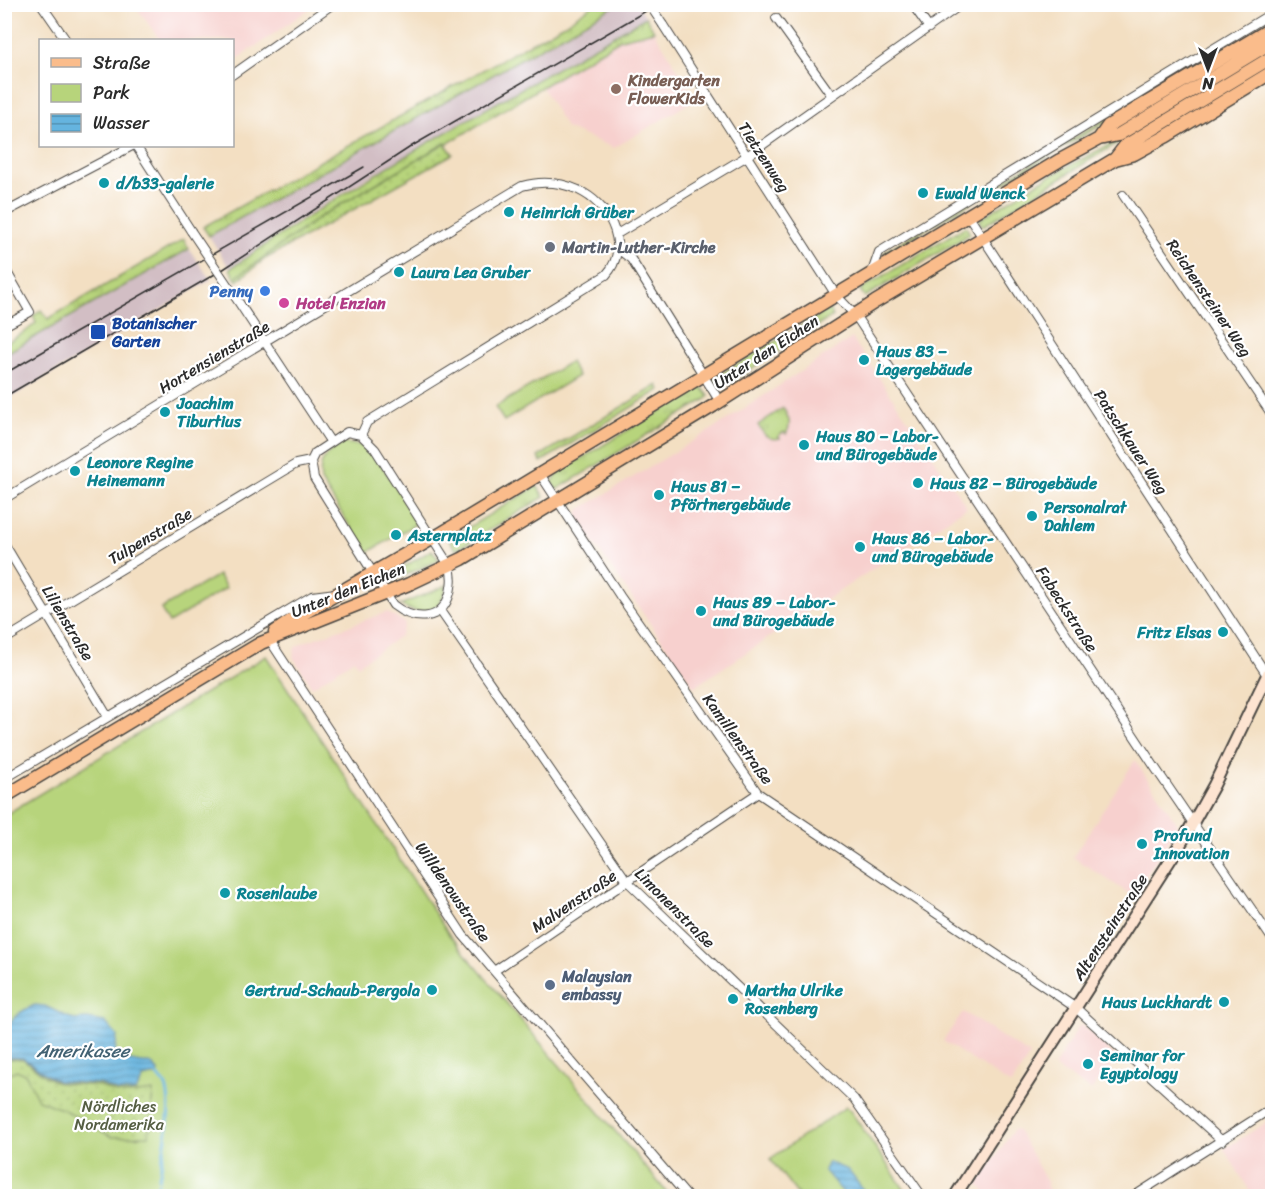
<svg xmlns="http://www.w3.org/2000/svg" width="1277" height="1201" viewBox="0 0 1277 1201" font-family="Sriracha,sans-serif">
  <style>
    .built { fill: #f7d0ce }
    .railway { fill: #d2bec4 }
    .grass { fill: url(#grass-tufts); stroke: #718053; stroke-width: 1.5 }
    .park { fill: #b7d47b; stroke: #718053; stroke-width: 1.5 }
    .garden { fill: url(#garden-dots); stroke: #718053; stroke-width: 1.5 }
    .water { fill: url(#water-rules); stroke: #487085; stroke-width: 1.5 }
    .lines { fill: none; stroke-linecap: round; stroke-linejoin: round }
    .stream { stroke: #65b4df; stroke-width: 3 }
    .street-casing { stroke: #494642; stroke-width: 10 }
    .secondary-casing { stroke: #494642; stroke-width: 14 }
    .primary-casing { stroke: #494642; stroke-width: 15 }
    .street { stroke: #fff; stroke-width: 8 }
    .secondary { stroke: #fde4d1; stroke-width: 10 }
    .primary { stroke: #fabc8b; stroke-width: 12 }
    .tram { stroke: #2b2b2b; stroke-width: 1.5 }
    .street-bridge-casing { stroke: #494642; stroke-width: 10; stroke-linecap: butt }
    .street-bridge { stroke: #fff; stroke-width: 8 }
    .education-dot { fill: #8d6e63; stroke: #fff; stroke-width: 2 }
    .culture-dot { fill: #0f9aa8; stroke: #fff; stroke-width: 2 }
    .worship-dot { fill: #6b7280; stroke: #fff; stroke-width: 2 }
    .shop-dot { fill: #3f7fe0; stroke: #fff; stroke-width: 2 }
    .hotel-dot { fill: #d1479c; stroke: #fff; stroke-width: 2 }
    .transit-dot { fill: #1a4fb4; stroke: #fff; stroke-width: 2 }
    .service-dot { fill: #5c6f8a; stroke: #fff; stroke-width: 2 }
    .labels { text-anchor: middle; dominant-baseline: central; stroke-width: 4.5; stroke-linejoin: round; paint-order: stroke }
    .education-label { font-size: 16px; font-weight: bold; fill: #785e54; stroke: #fff; text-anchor: start }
    .street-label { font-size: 16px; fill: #2b2b2b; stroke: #fff }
    .culture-label { font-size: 16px; font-weight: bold; fill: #0d838f; stroke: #fff; text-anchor: start }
    .worship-label { font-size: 16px; font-weight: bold; fill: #5b616d; stroke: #fff; text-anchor: start }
    .shop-label { font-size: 16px; font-weight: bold; fill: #366cbe; stroke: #fff; text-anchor: end }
    .hotel-label { font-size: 16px; font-weight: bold; fill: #b23c85; stroke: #fff; text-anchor: start }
    .transit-label { font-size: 16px; font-weight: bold; fill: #164399; stroke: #fff; text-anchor: start }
    .service-label { font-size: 16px; font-weight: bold; fill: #4e5e75; stroke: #fff; text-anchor: start }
    .park-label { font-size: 16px; fill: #555e43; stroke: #fff }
    .water-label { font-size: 18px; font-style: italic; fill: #426273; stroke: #fff }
  </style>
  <defs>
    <pattern id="grass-tufts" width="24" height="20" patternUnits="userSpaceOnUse" patternTransform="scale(1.5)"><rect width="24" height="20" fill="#b7d47b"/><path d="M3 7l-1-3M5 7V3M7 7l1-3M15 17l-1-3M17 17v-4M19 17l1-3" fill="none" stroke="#9eb66a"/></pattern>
    <pattern id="garden-dots" width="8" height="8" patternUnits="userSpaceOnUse" patternTransform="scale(1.5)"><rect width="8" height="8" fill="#b7d47b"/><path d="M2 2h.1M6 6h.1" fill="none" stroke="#9eb66a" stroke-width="1.8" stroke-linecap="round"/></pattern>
    <pattern id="water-rules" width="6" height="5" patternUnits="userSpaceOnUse" patternTransform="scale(1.5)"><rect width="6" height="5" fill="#65b4df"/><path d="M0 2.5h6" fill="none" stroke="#5393b5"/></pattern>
  </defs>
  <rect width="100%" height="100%" fill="#fff"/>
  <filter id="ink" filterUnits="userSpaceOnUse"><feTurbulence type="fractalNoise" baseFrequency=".0167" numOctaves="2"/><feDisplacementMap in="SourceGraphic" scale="12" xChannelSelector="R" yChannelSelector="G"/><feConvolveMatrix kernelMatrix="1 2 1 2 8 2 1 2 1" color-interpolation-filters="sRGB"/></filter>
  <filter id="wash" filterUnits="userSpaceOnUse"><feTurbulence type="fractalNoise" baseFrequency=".008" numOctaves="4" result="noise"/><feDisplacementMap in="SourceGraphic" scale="24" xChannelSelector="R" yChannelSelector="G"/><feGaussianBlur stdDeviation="1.35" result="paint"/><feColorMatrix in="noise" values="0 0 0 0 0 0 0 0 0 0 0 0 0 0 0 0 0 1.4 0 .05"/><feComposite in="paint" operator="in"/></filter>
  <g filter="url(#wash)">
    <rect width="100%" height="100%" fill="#f3dfc2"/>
    <path class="built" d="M135 5H315L233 62 232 40H160Z
      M654 31 696 99 614 148 566 128 542 87 621 39Z
      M852 338 967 507 694 687 577 518 579 510 716 427Z
      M387 612 405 623 400 636 358 665 354 659 312 687 293 657 295 647 305 642Z
      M1135 760 1178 825 1133 896 1073 857Z
      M963 1012 1030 1055 1011 1085 943 1041Z
      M1079 1026H1083L1119 1059 1091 1090 1054 1067Z
      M1272 1119V1196H1253L1224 1149Z
      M1014 1129 1019 1132 1048 1184 1046 1185 1053 1196H989L978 1184Z"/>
    <path class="railway" d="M616 5H638L646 17 360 182 291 226 230 269 209 236Z
      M189 249 211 280 5 401 4 354Z"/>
    <path class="grass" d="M593 5H616L209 236 203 227 563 25Z
      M646 17 654 31 621 39 447 144 445 143 323 215 235 278 230 269C363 176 506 98 646 17Z
      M1127 106H1128V109L885 254 884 252Z
      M1145 126 983 226 978 220 1042 180Z
      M966 226 970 234 865 297 860 290Z
      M184 239 189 249 5 354 4 344 25 332 36 323 33 316 41 310 48 319Z
      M829 309 833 316 720 389 714 378Z
      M658 385 660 390 541 462 538 457Z
      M701 386 709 396 708 398 556 490 552 482 562 470Z
      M783 408C789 418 792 424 786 434L784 432 778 436 780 438C768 441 763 434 758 425Z
      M537 486 544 497 456 550 449 539Z
      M432 550 439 560 388 583 385 578Z
      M447 585C441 611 424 619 400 605Z"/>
    <path class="park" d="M570 362 578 376 504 421 495 407Z
      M344 443 360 445 373 452 419 522 367 553 321 481C318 460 326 452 344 443Z
      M218 575 226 588 169 623 161 609Z
      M266 656 450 936 670 1196H5V815Z
      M846 1107 851 1112 909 1196H799L770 1159Z"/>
    <path class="garden" d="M445 143 453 154 265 259 237 281 235 278 323 215Z
      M5 1059H23L45 1076 58 1083 100 1086 116 1093 130 1094 153 1091 149 1136 112 1137 66 1111 38 1100 26 1075 17 1070 5 1075Z"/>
    <path class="water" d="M35 1005 45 1006 74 1020 87 1019 105 1022 117 1036 115 1054C125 1060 139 1064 150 1063L158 1071 157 1075 143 1078 136 1091 131 1092 117 1091 100 1084 58 1081 47 1075 23 1058 5 1057C4 1029 7 1016 35 1005Z
      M828 1162 848 1170 868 1196H846L824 1170Z"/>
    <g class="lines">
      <path class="stream" d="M157 1075C160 1079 164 1083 166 1087 174 1107 162 1157 159 1179
        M157 1194 158 1184"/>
    </g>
  </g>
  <g filter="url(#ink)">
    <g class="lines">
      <g class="street-casing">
        <path id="street" d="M41 4 66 40
          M912 4 929 28
          M776 18 832 96
          M663 25 836 295 855 315 1156 769 1272 939
          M232 75 333 4
          M136 146 191 231
          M1123 195 1272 415
          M4 213 132 146
          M968 215 1272 683
          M617 234 747 156 962 4
          M618 249 631 259 720 402
          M4 267 30 312 4 326
          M872 272 879 252 1272 13
          M228 286 330 441
          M347 432 361 435 375 449 449 565C453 575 452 583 450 593 442 622 415 622 393 605L314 478 311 461 315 453Z
          M540 474 620 596 758 793 1076 1008 1222 1141
          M4 499 522 186C542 180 565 182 584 193 612 209 630 249 606 275L367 422 361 435
          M4 543 108 717
          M441 612 627 881 854 1099 922 1196
          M269 639 463 935 687 1196
          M4 640 296 464 311 461
          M4 779 312 596 336 593
          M494 971 758 793
          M1134 1196 1272 1108"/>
      </g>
      <g class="secondary-casing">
        <path id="secondary" d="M955 1196 1185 837 1214 785 1272 665"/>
      </g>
      <g class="primary-casing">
        <path id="primary" d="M1099 139 1108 126 1272 28
          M1115 159 1134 154 1165 137 1272 72
          M275 632 292 620 442 533 1060 160 1099 139 1118 135 1272 42
          M4 797 261 643 409 584 462 559 713 406 875 302 1115 159 1125 146 1272 57"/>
      </g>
      <use href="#street" class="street"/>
      <use href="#secondary" class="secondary"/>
      <use href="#primary" class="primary"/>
      <path class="tram" d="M4 374 364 167
        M4 397 222 270 412 146 658 4"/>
      <g class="street-bridge-casing">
        <path id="street-bridge" d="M649 4 663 25
          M191 231 228 286"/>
      </g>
      <use href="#street-bridge" class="street-bridge"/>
    </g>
  </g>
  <circle class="education-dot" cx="616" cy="89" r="6"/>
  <g class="culture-dot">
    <circle cx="104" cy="183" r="6"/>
    <circle cx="923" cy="193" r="6"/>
    <circle cx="509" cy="212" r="6"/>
    <circle cx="399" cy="272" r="6"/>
    <circle cx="864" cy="360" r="6"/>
    <circle cx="165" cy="412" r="6"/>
    <circle cx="804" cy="445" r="6"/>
    <circle cx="75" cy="471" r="6"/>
    <circle cx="918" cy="483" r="6"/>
    <circle cx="659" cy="495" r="6"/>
    <circle cx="1032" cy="516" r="6"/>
    <circle cx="396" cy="535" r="6"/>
    <circle cx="860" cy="547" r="6"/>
    <circle cx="701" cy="611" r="6"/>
    <circle cx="1223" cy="632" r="6"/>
    <circle cx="1142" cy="844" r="6"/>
    <circle cx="225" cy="893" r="6"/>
    <circle cx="432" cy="990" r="6"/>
    <circle cx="733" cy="999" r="6"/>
    <circle cx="1224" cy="1002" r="6"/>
    <circle cx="1088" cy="1064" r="6"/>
  </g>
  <circle class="worship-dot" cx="550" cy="247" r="6"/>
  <circle class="shop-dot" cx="265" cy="291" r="6"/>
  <circle class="hotel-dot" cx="284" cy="303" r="6"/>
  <rect class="transit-dot" x="90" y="324" width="16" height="16" rx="3"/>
  <circle class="service-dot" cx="550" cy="985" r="6"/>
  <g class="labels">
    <g class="education-label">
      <text x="628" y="80">Kindergarten<tspan x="628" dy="18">FlowerKids</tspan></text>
    </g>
    <g class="street-label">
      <text transform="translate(764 157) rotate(57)">Tietzenweg</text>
      <text transform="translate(1209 298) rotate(56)">Reichensteiner Weg</text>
      <text transform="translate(766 352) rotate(-33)">Unter den Eichen</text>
      <text transform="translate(214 357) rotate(-31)">Hortensienstraße</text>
      <text transform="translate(1131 442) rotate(57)">Patschkauer Weg</text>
      <text transform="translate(150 536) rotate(-31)">Tulpenstraße</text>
      <text transform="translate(348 590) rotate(-22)">Unter den Eichen</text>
      <text transform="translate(1067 609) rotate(57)">Fabeckstraße</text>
      <text transform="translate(68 623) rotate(59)">Lilienstraße</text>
      <text transform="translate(738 739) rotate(54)">Kamillenstraße</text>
      <text transform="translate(453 892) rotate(55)">Willdenowstraße</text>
      <text transform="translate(574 901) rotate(-34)">Malvenstraße</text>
      <text transform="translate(675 908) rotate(45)">Limonenstraße</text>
      <text transform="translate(1110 927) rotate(-57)">Altensteinstraße</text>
    </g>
    <g class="culture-label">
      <text x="116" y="183">d/b33-galerie</text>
      <text x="935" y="193">Ewald Wenck</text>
      <text x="521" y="212">Heinrich Grüber</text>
      <text x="411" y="272">Laura Lea Gruber</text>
      <text x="876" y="351">Haus 83 –<tspan x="876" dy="18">Lagergebäude</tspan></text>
      <text x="177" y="403">Joachim<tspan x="177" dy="18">Tiburtius</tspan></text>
      <text x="816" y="436">Haus 80 – Labor-<tspan x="816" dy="18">und Bürogebäude</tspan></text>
      <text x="87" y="462">Leonore Regine<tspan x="87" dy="18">Heinemann</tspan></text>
      <text x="930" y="483">Haus 82 – Bürogebäude</text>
      <text x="671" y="486">Haus 81 –<tspan x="671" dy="18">Pförtnergebäude</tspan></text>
      <text x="1044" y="507">Personalrat<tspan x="1044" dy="18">Dahlem</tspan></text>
      <text x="408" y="535">Asternplatz</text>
      <text x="872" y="538">Haus 86 – Labor-<tspan x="872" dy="18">und Bürogebäude</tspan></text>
      <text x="713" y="602">Haus 89 – Labor-<tspan x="713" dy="18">und Bürogebäude</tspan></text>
      <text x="1211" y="632" text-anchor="end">Fritz Elsas</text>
      <text x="1154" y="835">Profund<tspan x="1154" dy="18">Innovation</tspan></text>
      <text x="237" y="893">Rosenlaube</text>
      <text x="420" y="990" text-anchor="end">Gertrud-Schaub-Pergola</text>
      <text x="745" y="990">Martha Ulrike<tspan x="745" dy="18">Rosenberg</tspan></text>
      <text x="1212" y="1002" text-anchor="end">Haus Luckhardt</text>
      <text x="1100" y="1055">Seminar for<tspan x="1100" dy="18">Egyptology</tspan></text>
    </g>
    <g class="worship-label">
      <text x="562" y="247">Martin-Luther-Kirche</text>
    </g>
    <g class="shop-label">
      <text x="253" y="291">Penny</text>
    </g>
    <g class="hotel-label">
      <text x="296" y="303">Hotel Enzian</text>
    </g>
    <g class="transit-label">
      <text x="112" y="323">Botanischer<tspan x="112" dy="18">Garten</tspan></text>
    </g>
    <g class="service-label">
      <text x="562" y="976">Malaysian<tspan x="562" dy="18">embassy</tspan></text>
    </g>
    <g class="park-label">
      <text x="119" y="1106">Nördliches<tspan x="119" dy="18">Nordamerika</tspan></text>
    </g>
    <g class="water-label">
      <text x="83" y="1051">Amerikasee</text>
    </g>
  </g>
  <rect width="1277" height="1201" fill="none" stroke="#fff" stroke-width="24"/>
  <rect x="39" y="39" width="195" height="108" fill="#ffffff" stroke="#aaaaaa" stroke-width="1.5"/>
  <rect x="51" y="58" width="30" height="9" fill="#fabc8b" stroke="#aaaaaa" stroke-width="1.5"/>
  <text x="93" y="69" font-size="18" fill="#2b2b2b">Straße</text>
  <rect x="51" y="84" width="30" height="18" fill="#b7d47b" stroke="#aaaaaa" stroke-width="1.5"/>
  <text x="93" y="99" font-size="18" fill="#2b2b2b">Park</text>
  <rect x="51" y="114" width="30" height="18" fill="url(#water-rules)" stroke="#aaaaaa" stroke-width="1.5"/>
  <text x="93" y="129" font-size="18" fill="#2b2b2b">Wasser</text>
  <g transform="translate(1208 69) rotate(180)" stroke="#ffffff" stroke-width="4.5" paint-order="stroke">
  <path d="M0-4.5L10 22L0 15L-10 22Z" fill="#2b2b2b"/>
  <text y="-9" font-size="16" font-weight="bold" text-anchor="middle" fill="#2b2b2b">N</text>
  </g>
</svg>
